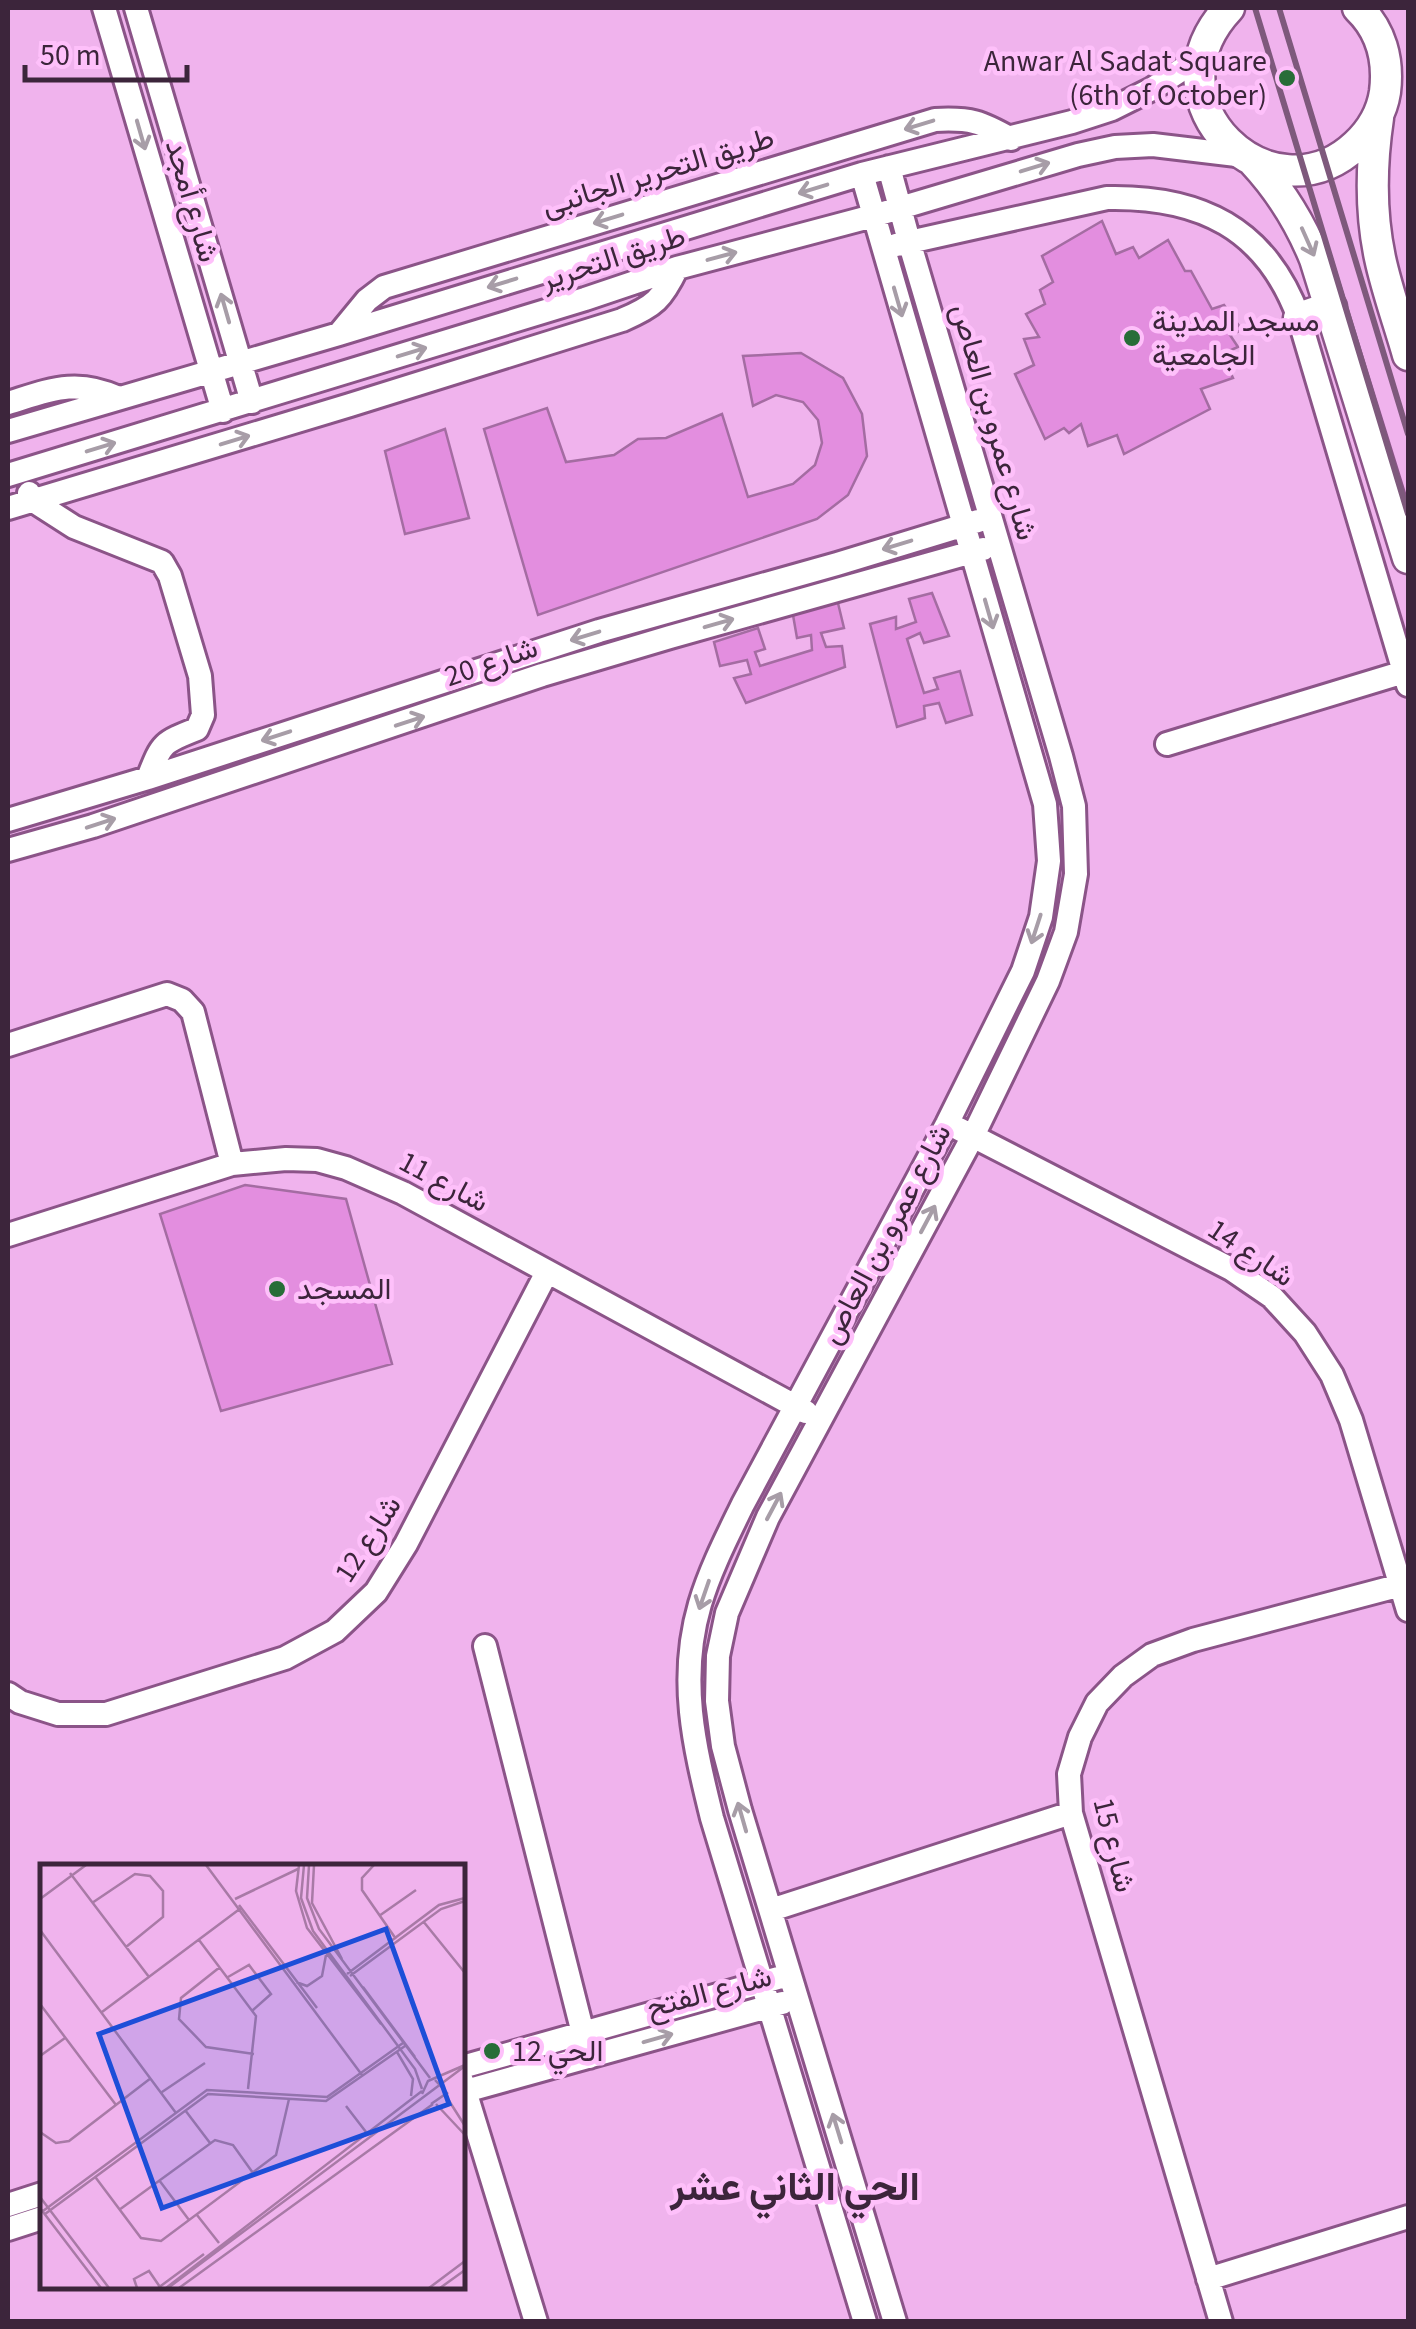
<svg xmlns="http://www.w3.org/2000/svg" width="1416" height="2329" viewBox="0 0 1416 2329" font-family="'Source Sans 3',Vazirmatn,sans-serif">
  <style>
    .building { fill: #e38edf; stroke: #a46ca2; stroke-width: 2.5 }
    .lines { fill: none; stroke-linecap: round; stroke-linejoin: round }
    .minor-casing { stroke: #8b5488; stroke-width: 28 }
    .major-casing { stroke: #8b5488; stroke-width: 35 }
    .minor { stroke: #fff; stroke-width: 22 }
    .major { stroke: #fff; stroke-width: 30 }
    .rail { stroke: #7e597c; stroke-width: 6 }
    .oneway { stroke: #a79da7 }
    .poi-dot { fill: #286d38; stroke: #fec0fa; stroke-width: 4 }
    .labels { text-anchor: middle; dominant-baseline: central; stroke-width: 9; stroke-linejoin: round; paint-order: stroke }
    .poi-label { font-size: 30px; fill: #3c253b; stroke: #fec0fa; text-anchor: start }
    .street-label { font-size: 30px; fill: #3c253b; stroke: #fec0fa }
    .district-label { font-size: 40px; font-weight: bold; fill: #3c253b; stroke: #fec0fa }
    .inset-road { fill: none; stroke: #a87aa6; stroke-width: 2.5 }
    .view { fill: #1d4ed8; fill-opacity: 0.15; stroke: #1d4ed8; stroke-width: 5 }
    .inset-edge { fill: none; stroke: #3c253b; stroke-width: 5 }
  </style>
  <rect width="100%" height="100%" fill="#f0b3ed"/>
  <path class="building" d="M1102 221 1116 254 1133 247 1139 258 1168 240 1185 271H1191L1212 309 1224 305 1242 330 1230 335 1238 347 1222 354 1233 378 1201 389 1210 409 1124 454 1117 435 1088 446 1081 424 1069 433 1064 428 1045 439 1015 374 1034 365 1024 339 1039 337 1026 314 1045 304 1040 290 1053 282 1042 256Z
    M801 353 843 378 862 414 867 456 848 495 817 519 538 615 484 429 547 408 566 462 614 455 638 439 666 438 722 414 748 497 793 484 815 465 822 443 818 420 803 402 776 395 753 406 743 356Z
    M445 429 469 518 405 534 385 451Z
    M932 593 949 636 924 643 920 633 907 639 924 693 938 689 934 678 960 671 972 715 946 723 939 703 924 706 925 718 897 727 870 624 896 617V629L916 622 909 599Z
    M837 599 844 628 821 633 826 647 842 646 845 667 746 703 734 678 751 674 747 660 720 666 714 642 758 628 765 649 755 652 760 666 812 650 811 635 797 638 793 615Z
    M245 1185 346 1199 392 1364 221 1411 160 1214Z"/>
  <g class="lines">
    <g class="minor-casing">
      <path id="minor" d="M104 8 223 411
        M136 8 252 402
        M889 167 909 241 1061 756 1074 806 1076 874 1066 932 1048 981 973 1136 768 1517 727 1613 718 1656 717 1701 723 1746 740 1810 895 2322
        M862 174 1045 804 1049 861 1041 917 1023 971 947 1124 743 1504C727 1537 710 1570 700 1604 678 1679 694 1745 712 1818L865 2322
        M896 245 1107 198C1200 196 1266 228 1299 318L1408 685
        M339 334 367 300 384 287 935 120C971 118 981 122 1011 139
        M8 403C50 390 76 378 119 398
        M8 431 339 334 862 174 1072 122 1112 109 1152 89 1201 57
        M8 475 585 299 677 268 873 216 1078 155 1115 147 1153 145 1245 156
        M29 493 32 500 74 527 162 562 170 576 200 676 203 715 197 729C161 743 162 743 148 778
        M8 508 350 405 622 320C655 306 662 299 677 268
        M1167 744 1404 672
        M8 820 148 778 599 631 837 564 978 521
        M8 850 93 826 542 675 670 637 983 549
        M8 1045 167 994 182 1000 193 1012 232 1164
        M959 1129 1231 1269 1272 1297 1305 1333 1332 1375 1351 1420 1408 1610
        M8 1235 232 1164 286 1159 317 1160 346 1168 403 1193 806 1412
        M485 1646 589 2057
        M8 1694 20 1702 58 1714H106L285 1658 335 1631 376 1592 406 1544 547 1272
        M771 1910 1071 1813
        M462 2067 778 1978
        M462 2081 536 2322
        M462 2092 782 2003
        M8 2205 42 2194
        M8 2229 42 2218
        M1208 2279 1408 2217
        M1221 2322 1071 1813 1069 1774 1080 1737 1097 1703 1123 1676 1152 1655 1193 1640 1401 1585"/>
    </g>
    <g class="major-casing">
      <path id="major" d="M1229 8C1140 103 1272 224 1356 145 1371 131 1382 112 1385 92 1389 60 1381 30 1358 8
        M1378 118C1371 165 1370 211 1380 258 1387 291 1399 323 1408 355
        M1253 161C1281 191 1300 222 1315 259L1408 558
        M1299 318 1331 307"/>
    </g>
    <use href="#minor" class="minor"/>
    <use href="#major" class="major"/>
    <path class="rail" d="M1255 8 1408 514
      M1279 8 1408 434"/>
  </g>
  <defs><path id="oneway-shaft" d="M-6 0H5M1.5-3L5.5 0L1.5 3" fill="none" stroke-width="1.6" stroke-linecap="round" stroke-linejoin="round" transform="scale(2.5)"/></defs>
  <g class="oneway">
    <use href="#oneway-shaft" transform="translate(919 125) rotate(163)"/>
    <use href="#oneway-shaft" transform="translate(141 135) rotate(74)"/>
    <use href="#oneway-shaft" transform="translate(1035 167) rotate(-17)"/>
    <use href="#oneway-shaft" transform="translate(813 189) rotate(163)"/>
    <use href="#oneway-shaft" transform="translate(608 219) rotate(163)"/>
    <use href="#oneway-shaft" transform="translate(1308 242) rotate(66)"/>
    <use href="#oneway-shaft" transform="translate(722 256) rotate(-15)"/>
    <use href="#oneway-shaft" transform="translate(502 283) rotate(163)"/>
    <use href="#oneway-shaft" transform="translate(898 302) rotate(74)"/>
    <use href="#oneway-shaft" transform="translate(225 308) rotate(-106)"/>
    <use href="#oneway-shaft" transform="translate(412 352) rotate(-17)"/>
    <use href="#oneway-shaft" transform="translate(235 440) rotate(-17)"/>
    <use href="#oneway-shaft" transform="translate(101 447) rotate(-17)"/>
    <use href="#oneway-shaft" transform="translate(897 545) rotate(163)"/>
    <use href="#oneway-shaft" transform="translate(989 614) rotate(74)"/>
    <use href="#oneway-shaft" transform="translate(719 623) rotate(-16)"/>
    <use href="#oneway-shaft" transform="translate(585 636) rotate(163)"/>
    <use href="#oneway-shaft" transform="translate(410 721) rotate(-18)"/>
    <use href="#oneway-shaft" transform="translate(276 736) rotate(162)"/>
    <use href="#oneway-shaft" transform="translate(101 823) rotate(-18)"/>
    <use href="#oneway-shaft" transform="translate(1036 929) rotate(108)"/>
    <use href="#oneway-shaft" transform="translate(928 1219) rotate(-62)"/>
    <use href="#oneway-shaft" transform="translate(774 1506) rotate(-62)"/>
    <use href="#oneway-shaft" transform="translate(704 1595) rotate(109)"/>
    <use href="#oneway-shaft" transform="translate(742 1817) rotate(-106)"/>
    <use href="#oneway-shaft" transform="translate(658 2038) rotate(-16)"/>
    <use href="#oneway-shaft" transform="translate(837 2128) rotate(-107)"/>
  </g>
  <g class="poi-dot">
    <circle cx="1287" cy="78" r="10"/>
    <circle cx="1132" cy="338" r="10"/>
    <circle cx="277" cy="1289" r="10"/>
    <circle cx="492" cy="2051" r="10"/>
  </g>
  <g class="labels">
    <g class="poi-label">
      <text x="1267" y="61" text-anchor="end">Anwar Al Sadat Square<tspan x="1267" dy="34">(6th of October)</tspan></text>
      <text x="1152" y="321">مسجد المدينة<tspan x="1152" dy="34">الجامعية</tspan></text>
      <text x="297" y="1289">المسجد</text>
      <text x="512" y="2051">الحي 12</text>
    </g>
    <g class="street-label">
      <text transform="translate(658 172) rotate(-17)">طريق التحرير الجانبى</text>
      <text transform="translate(192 201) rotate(74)">شارع أمجد</text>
      <text transform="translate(613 258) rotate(-18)">طريق التحرير</text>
      <text transform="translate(994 422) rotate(74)">شارع عمرو بن العاص</text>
      <text transform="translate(491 662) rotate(-19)">شارع 20</text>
      <text transform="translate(444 1182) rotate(28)">شارع 11</text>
      <text transform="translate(886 1234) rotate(-62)">شارع عمرو بن العاص</text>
      <text transform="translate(1251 1253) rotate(34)">شارع 14</text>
      <text transform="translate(368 1539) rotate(-57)">شارع 12</text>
      <text transform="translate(1114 1845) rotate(76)">شارع 15</text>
      <text transform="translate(709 1992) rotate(-15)">شارع الفتح</text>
    </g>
    <g class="district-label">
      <text x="795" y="2187">الحي الثاني عشر</text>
    </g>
  </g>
  <g transform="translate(40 1864)">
    <rect width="425" height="425" fill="#f0b3ed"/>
    <path class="inset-road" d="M166 1 322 211M259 1 256 27 267 64 341 160M264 1 261 34 273 67 375 205 382 225M269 1 267 34 279 65 390 214M274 1 272 39 302 95M334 1 322 14V26L356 75M30 9 109 113M0 35 46 1M195 35 258 5M52 39 95 10 110 12 123 27V53L86 83M199 41 277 144M339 52 376 26M383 57 425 109M0 66 136 249M159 76 216 152 208 225M180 103 141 134 139 155 166 183 214 190M307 110 399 41 425 34M310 112 401 45 425 37M188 113 209 101 231 130 213 146M256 118 267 122 282 112 286 91M323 123 375 193M0 140 76 241M62 148 201 44M357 188 373 215 371 232M0 192 25 174M122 228 165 199M382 230 388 217 425 201M406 232 425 262M391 240 407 229 395 216M396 240 425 271M306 242 326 268M145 246 170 279M0 268 16 279 29 277 111 214M56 314 101 374 121 377 236 291 249 235M119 316 149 356M0 333 69 424M0 344 61 424M79 346 175 276 193 281 213 309M3 347 167 226 287 233 363 179M5 350 168 230 286 237 365 182M157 351 179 379M97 424 94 415 109 407 120 423M118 424 164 390M126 424 382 227M128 424 425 202M139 424 393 240M389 424 425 397M400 424 425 406"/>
    <path class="view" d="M346 65 409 240 122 344 59 170Z"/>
    <rect width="425" height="425" class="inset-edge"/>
  </g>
  <rect width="1416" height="2329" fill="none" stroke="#3c253b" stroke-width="20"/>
  <path d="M25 65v15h162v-15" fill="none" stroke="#3c253b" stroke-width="5"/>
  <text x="40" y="65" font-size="30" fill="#3c253b" stroke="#fec0fa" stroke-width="8" paint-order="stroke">50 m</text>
</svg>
